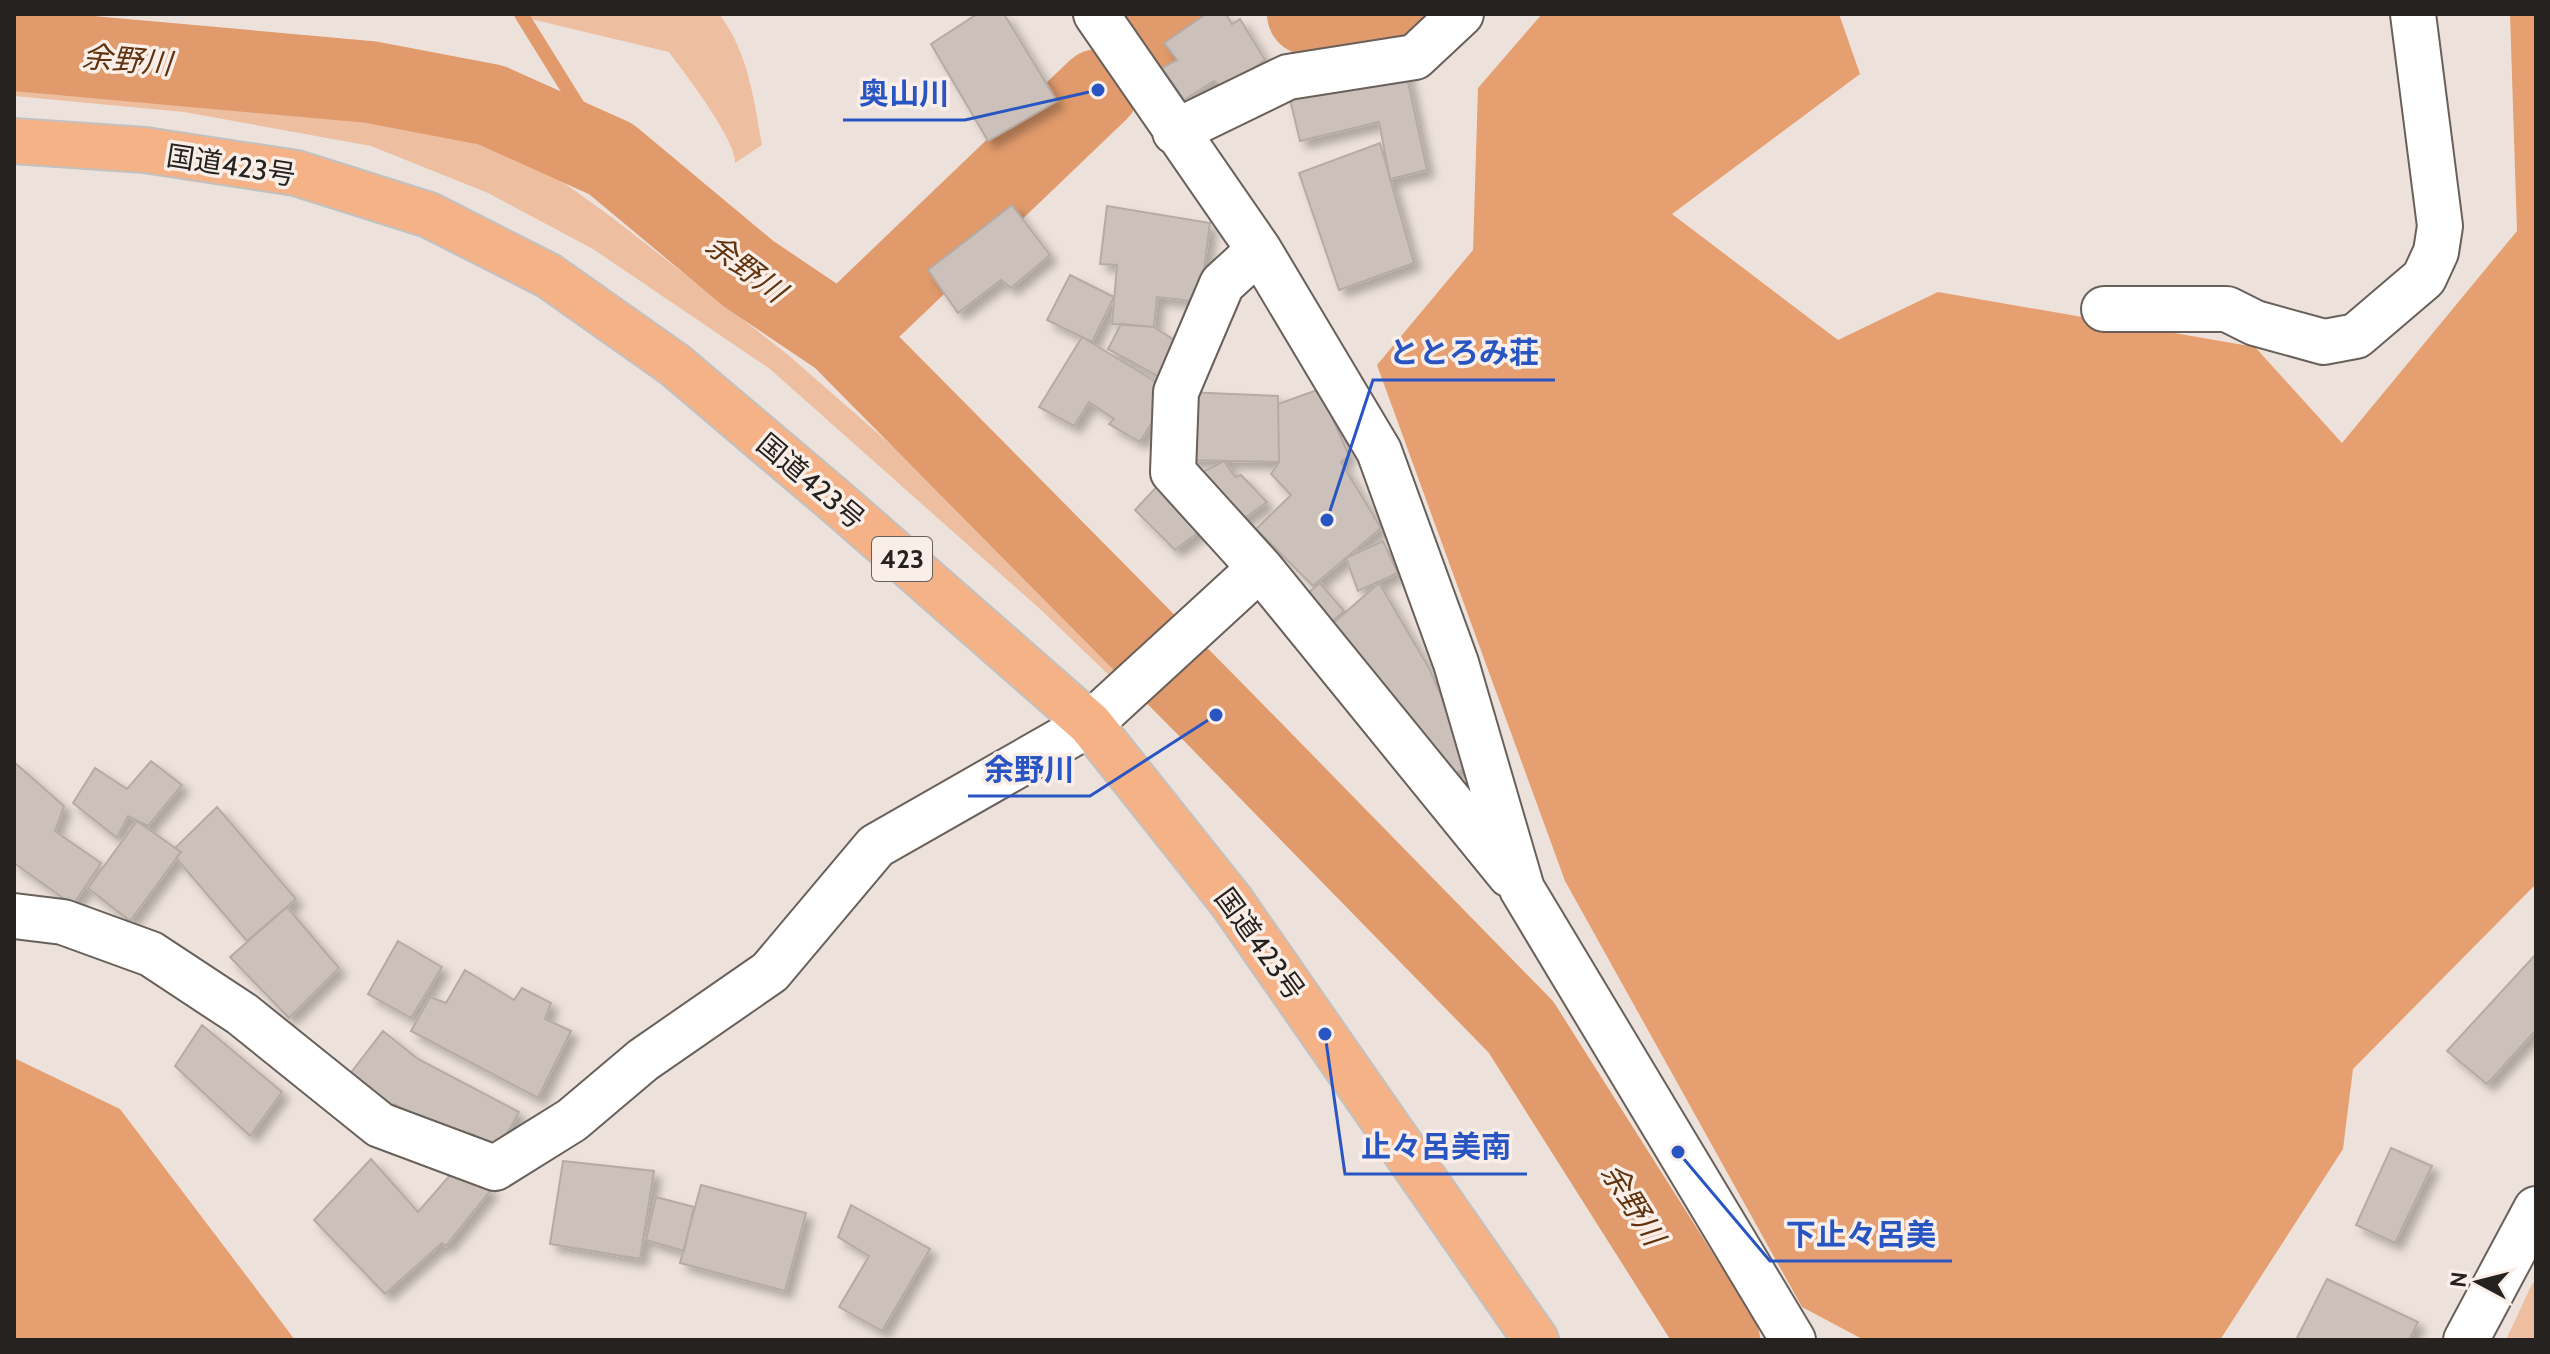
<svg xmlns="http://www.w3.org/2000/svg" width="2550" height="1354" viewBox="0 0 2550 1354" font-family="Cabin,'Noto Sans JP',sans-serif">
  <style>
    .green { fill: #edbea0 }
    .forest { fill: #e69f70 }
    .lines { fill: none; stroke-linecap: round; stroke-linejoin: round }
    .stream { stroke: #e09a6b; stroke-width: 14 }
    .river { stroke: #e09a6b; stroke-width: 82 }
    .building { fill: #cbc1ba; stroke: #b5aaa4; stroke-width: 2; filter: url(#shadow) }
    .minor-casing { stroke: #69605a; stroke-width: 48 }
    .highway-casing { stroke: #c2c1c0; stroke-width: 48 }
    .minor { stroke: #fff; stroke-width: 44 }
    .highway { stroke: #f5b286; stroke-width: 44 }
    .labels { text-anchor: middle; dominant-baseline: central; stroke-width: 7; stroke-linejoin: round; paint-order: stroke }
    .shield { fill: #faefe8; stroke: #66605b; stroke-width: 2 }
    .shield-label { font-size: 26px; font-weight: bold; fill: #26221f }
    .street-label { font-size: 28px; fill: #26221f; stroke: #faefe8 }
    .water-label { font-size: 30px; font-style: italic; fill: #61330f; stroke: #faefe8 }
    .leader { fill: none; stroke: #2955c3; stroke-width: 3 }
    .callout-dot { fill: #2955c3; stroke: #faefe8; stroke-width: 3 }
    .callout-label { font-size: 30px; text-anchor: middle; font-weight: bold; fill: #2955c3; stroke: #faefe8; stroke-width: 7; stroke-linejoin: round; paint-order: stroke }
  </style>
  <defs>
    <filter id="shadow"><feDropShadow dx="7" dy="7" stdDeviation="4" flood-color="#0004"/></filter>
  </defs>
  <rect width="100%" height="100%" fill="#ede2db"/>
  <path class="green" d="M510 14H719C748 51 754 100 762 145L735 163C737 141 684 72 669 52Z
    M14 66 255 92 453 122 549 172 614 219 787 354 921 471 1104 611 1145 651 1112 678 1040 609 770 369 593 249 488 193 371 146 184 112 14 96Z
    M2536 1279V1340H2506L2531 1286Z"/>
  <path class="forest" d="M1542 14H1839L1860 74 1672 214 1838 340 1938 292 2255 347 2342 443 2517 231 2510 14H2536V884L2353 1069 2343 1149 2220 1340H1864L1802 1307 1565 881 1377 365 1473 250 1478 88Z
    M14 1058 120 1109 295 1340H14Z"/>
  <g class="lines">
    <path class="stream" d="M521 14 611 159"/>
    <path class="river" d="M1308 14 1354 25 1419 14
      M1158 32 1177 14
      M14 50 370 82 491 105 611 159 749 274 841 336 1216 715 1521 1027 1719 1340
      M841 336 1098 90"/>
  </g>
  <path class="building" d="M977 14H1004L1057 101 988 141 931 44Z
    M1206 14H1226L1232 24 1240 19 1265 60 1224 90 1214 81 1184 100 1162 68 1177 60 1164 43Z
    M1404 63 1427 170 1390 179 1379 122 1300 141 1288 91Z
    M1380 143 1414 263 1339 290 1299 173Z
    M1012 205 1050 255 1011 288 1001 280 958 313 928 270Z
    M1107 206 1210 223 1200 302 1157 297 1154 327 1112 324 1117 265 1100 264Z
    M1070 275 1114 297 1092 342 1047 320Z
    M1121 324 1154 327 1191 351 1170 383 1108 349Z
    M1082 337 1171 391 1140 442 1109 424 1114 419 1089 402 1074 426 1039 407Z
    M1320 389 1349 456 1341 462 1381 528 1313 586 1256 529 1291 495 1271 474 1279 462 1278 404Z
    M1186 392 1278 396 1279 462 1183 460Z
    M1224 461 1235 477 1241 475 1267 502 1230 529 1189 479Z
    M1163 480 1205 527 1175 550 1135 510Z
    M1383 541 1398 573 1358 591 1346 558Z
    M1320 583 1344 611 1317 635 1294 605Z
    M1379 583 1429 668 1471 764 1441 782 1412 744 1395 698 1380 709 1324 631Z
    M151 761 182 785 148 826 128 816 117 838 73 803 95 768 127 789Z
    M14 762 64 806 55 831 101 863 73 905 14 863Z
    M217 807 296 899 247 941 176 858 181 852 175 848Z
    M137 821 181 852 130 921 88 888Z
    M287 907 339 968 289 1018 230 957Z
    M398 941 442 967 411 1018 368 994Z
    M2536 954V1030L2487 1084 2447 1051Z
    M465 970 514 1000 522 988 551 1003 545 1019 571 1031 538 1098 411 1031 430 997 446 1003Z
    M202 1025 282 1092 250 1136 175 1066Z
    M383 1031 418 1059 519 1112 499 1149 470 1133 465 1141 394 1104 384 1114 343 1083Z
    M2391 1148 2432 1166 2395 1243 2356 1225Z
    M371 1159 418 1212 458 1166 491 1190 446 1246 442 1243 385 1294 314 1220Z
    M563 1161 654 1171 640 1259 550 1244Z
    M701 1185 806 1213 785 1291 680 1263Z
    M656 1197 694 1207 684 1251 646 1240Z
    M851 1205 930 1249 882 1331 839 1307 869 1256 838 1237Z
    M2327 1279 2418 1322 2409 1340H2296Z"/>
  <g class="lines">
    <g class="minor-casing">
      <path id="minor" d="M1096 14 1259 250 1379 451 1456 663 1522 889 1793 1340
        M1175 132 1288 77 1415 57 1461 14
        M1259 250 1222 284 1176 392 1173 472 1260 568 1510 875
        M2104 309H2227L2255 323 2324 342 2356 336 2424 278 2436 252 2440 226 2413 14
        M14 916 63 922 151 954 242 1014 380 1125 495 1168 572 1120 643 1060 770 972 876 846 1090 724 1260 568
        M2466 1340 2536 1209"/>
    </g>
    <g class="highway-casing">
      <path id="highway" d="M14 141 145 150 296 173 429 215 549 276 675 365 839 504 1090 724 1231 901 1536 1340"/>
    </g>
    <use href="#minor" class="minor"/>
    <use href="#highway" class="highway"/>
  </g>
  <g class="labels">
    <rect class="shield" x="872" y="537" width="60" height="44" rx="6"/>
    <g class="shield-label">
      <text x="902" y="559">423</text>
    </g>
    <g class="street-label">
      <text transform="translate(231 165) rotate(9)">国道423号</text>
      <text transform="translate(811 481) rotate(40)">国道423号</text>
      <text transform="translate(1260 944) rotate(54)">国道423号</text>
    </g>
    <g class="water-label">
      <text transform="translate(127 60) rotate(5)">余野川</text>
      <text transform="translate(746 268) rotate(37)">余野川</text>
      <text transform="translate(1633 1204) rotate(58)">余野川</text>
    </g>
  </g>
  <path class="leader" d="M1098 90L965 120H843M1327 520L1373 380H1555M1216 715L1090 796H968M1325 1034L1345 1174H1527M1678 1152L1770 1261H1952"/>
  <g class="callout-dot">
    <circle cx="1098" cy="90" r="8"/>
    <circle cx="1327" cy="520" r="8"/>
    <circle cx="1216" cy="715" r="8"/>
    <circle cx="1325" cy="1034" r="8"/>
    <circle cx="1678" cy="1152" r="8"/>
  </g>
  <g class="callout-label">
    <text x="904" y="104">奥山川</text>
    <text x="1464" y="363">ととろみ荘</text>
    <text x="1029" y="780">余野川</text>
    <text x="1436" y="1157">止々呂美南</text>
    <text x="1861" y="1245">下止々呂美</text>
  </g>
  <rect width="2550" height="1354" fill="none" stroke="#26221f" stroke-width="32"/>
  <g transform="translate(2478 1282) rotate(277)" stroke="#faefe8" stroke-width="6" paint-order="stroke">
  <path d="M0-6L14 30L0 20L-14 30Z" fill="#26221f"/>
  <text y="-12" font-size="22" font-weight="bold" text-anchor="middle" fill="#26221f">N</text>
  </g>
</svg>
